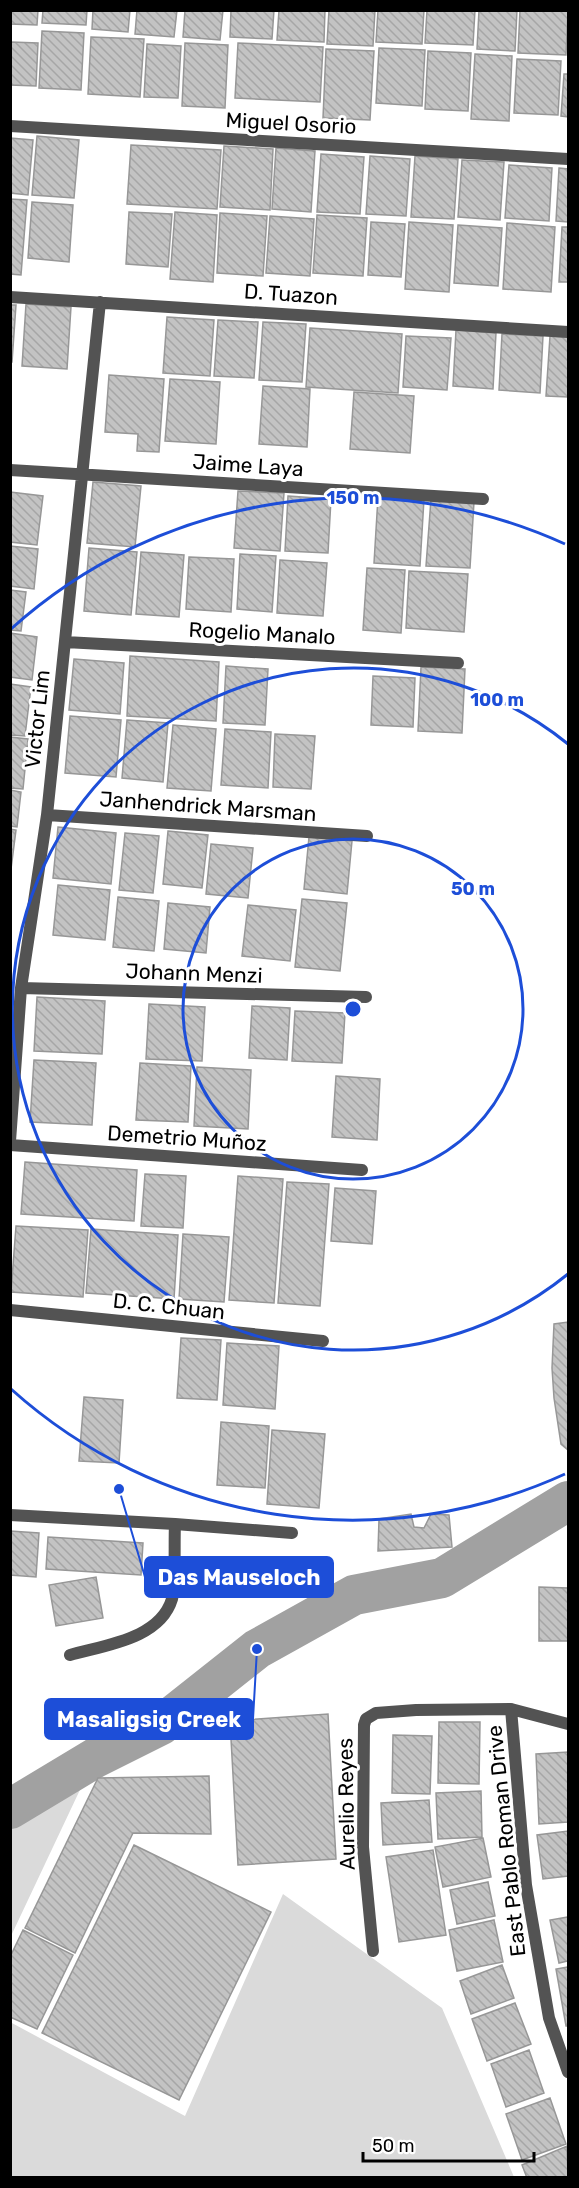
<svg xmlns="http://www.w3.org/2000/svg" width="579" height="2188" viewBox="0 0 579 2188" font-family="Rubik,sans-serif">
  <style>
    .green { fill: #dadada }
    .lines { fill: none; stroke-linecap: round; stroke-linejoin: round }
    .river { stroke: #a1a1a1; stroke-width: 40 }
    .building { fill: url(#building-back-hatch); stroke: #979797; stroke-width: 1.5 }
    .minor { stroke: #535353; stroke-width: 12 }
    .ring { fill: none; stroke: #1d4ed8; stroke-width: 3 }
    .labels { text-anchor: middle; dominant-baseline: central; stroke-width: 6; stroke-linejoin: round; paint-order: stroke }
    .street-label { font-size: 21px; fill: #000; stroke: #fff }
    .centre { fill: #1d4ed8; stroke: #fff; stroke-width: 3 }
    .ring-label { font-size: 18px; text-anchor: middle; font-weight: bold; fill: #1d4ed8; stroke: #fff; stroke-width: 6; stroke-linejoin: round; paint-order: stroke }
    .leader { fill: none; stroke: #1d4ed8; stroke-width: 2 }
    .callout-dot { fill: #1d4ed8; stroke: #fff; stroke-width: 2 }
    .callout { fill: #1d4ed8; stroke: #1d4ed8; stroke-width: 2 }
    .callout-label { font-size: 22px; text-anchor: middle; font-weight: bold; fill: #fff }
  </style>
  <defs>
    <pattern id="building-back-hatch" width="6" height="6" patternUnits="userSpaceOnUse" patternTransform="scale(1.5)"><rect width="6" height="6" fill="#c3c3c3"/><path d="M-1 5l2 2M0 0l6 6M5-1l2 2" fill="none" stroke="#a6a6a6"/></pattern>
  </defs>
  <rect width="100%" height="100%" fill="#fff"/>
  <path class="green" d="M95 1758 11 1936V1809Z
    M283 1894 442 2008 514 2177H11L10 2022 185 2116Z"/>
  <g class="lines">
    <path class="river" d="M10 1809 95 1758 161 1725 257 1649 354 1595 442 1578 568 1501"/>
  </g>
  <path class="building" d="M10 10H38L37 25 10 24Z
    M43 10H87L86 25 42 23Z
    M93 10H130L128 32 92 29Z
    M137 10H177L174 37 135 34Z
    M185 10H223L220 40 183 37Z
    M231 10H274L272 39 230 37Z
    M279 10H325L324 42 277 40Z
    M329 10H375L373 46 327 44Z
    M378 10H424L422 44 376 42Z
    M427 10H475L473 45 425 43Z
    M479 10H517L515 51 477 49Z
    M520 10H568L566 55 518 53Z
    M42 31 84 33 81 90 39 88Z
    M91 37 144 39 140 97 88 94Z
    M11 42 38 43 36 86 10 85Z
    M185 43 228 45 225 108 182 106Z
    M238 43 323 47 320 102 235 98Z
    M147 44 181 46 178 98 144 97Z
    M379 48 425 50 422 106 376 103Z
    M326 49 374 51 370 120 323 118Z
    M428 51 471 53 468 111 425 109Z
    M475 54 512 56 509 121 471 119Z
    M517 59 561 61 558 115 514 113Z
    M564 74H568V117L561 116Z
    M37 136 79 140 74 198 32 195Z
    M10 138 33 140 28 195 10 193Z
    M131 145 221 150 217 209 127 204Z
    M224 146 273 149 270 210 220 207Z
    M276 148 315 151 311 212 272 209Z
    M321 154 364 157 360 214 317 212Z
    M370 156 410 159 406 216 366 214Z
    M415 156 458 159 454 219 411 217Z
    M462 160 504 162 500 220 458 217Z
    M509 165 552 168 549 221 505 218Z
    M559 168 568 169V222L556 221Z
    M10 199 27 200 21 275 10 274Z
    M32 202 73 205 69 262 28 258Z
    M129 212 172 214 168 267 126 264Z
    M175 212 217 215 213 282 170 279Z
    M220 213 267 216 263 276 217 273Z
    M317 215 367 218 363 276 313 273Z
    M270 216 314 219 310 276 266 273Z
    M371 222 405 224 401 277 368 275Z
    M409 222 453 225 449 292 405 289Z
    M507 223 555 227 551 292 503 289Z
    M458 225 502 228 498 286 454 283Z
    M562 227H568V282H559Z
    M26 304 71 307 67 369 22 366Z
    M10 305H16L12 362H10Z
    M167 317 214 320 210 376 163 373Z
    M218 320 258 322 254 378 214 376Z
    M263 322 306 324 302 382 259 380Z
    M310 328 402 334 398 393 306 387Z
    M456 330 496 333 493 389 453 386Z
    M502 334 543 336 540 393 499 390Z
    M406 336 451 338 447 390 403 387Z
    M550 336 568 337V397L546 396Z
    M109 375 164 379 159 452 137 451 138 434 105 432Z
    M170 379 220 382 216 444 165 441Z
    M263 386 310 389 307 447 259 444Z
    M354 392 414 396 410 453 350 449Z
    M93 482 141 486 135 547 87 543Z
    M238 491 284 493 280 551 234 548Z
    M10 492 43 496 37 545 10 542Z
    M288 496 331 499 328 553 285 551Z
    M378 497 424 499 420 566 374 563Z
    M431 499 474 502 470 568 426 566Z
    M10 546 38 549 34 589 10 586Z
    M89 548 137 552 131 615 84 611Z
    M141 552 184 555 179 617 136 614Z
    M240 554 276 556 272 612 237 609Z
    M189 557 234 559 231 612 186 609Z
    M280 560 327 563 323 616 277 613Z
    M367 568 405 570 401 633 363 630Z
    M409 571 468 574 464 632 406 628Z
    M10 590 26 592 21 631 10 630Z
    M10 633 37 637 32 680 10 677Z
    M130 656 219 662 216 721 127 716Z
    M74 659 124 663 120 714 69 710Z
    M226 666 268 669 265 725 223 723Z
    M421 667 465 669 462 733 418 731Z
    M373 676 415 678 413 727 371 725Z
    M10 684 31 687 25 736 10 735Z
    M70 716 121 720 116 777 65 773Z
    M127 720 168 723 163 782 122 778Z
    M173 725 216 729 211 791 167 788Z
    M225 729 271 732 268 788 221 785Z
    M275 734 315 736 311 789 273 787Z
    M10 737 28 739 23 789 10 788Z
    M10 790 21 792 17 827 10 826Z
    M58 827 116 833 111 884 53 878Z
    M10 829 16 830 11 869H10Z
    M168 831 208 835 202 888 163 884Z
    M125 833 159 836 153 893 119 890Z
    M309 837 352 841 347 894 304 889Z
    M211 844 253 848 248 898 206 894Z
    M58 885 110 890 105 940 53 935Z
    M118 897 159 901 154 951 113 947Z
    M302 899 347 903 340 971 295 967Z
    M168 903 210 907 206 953 164 949Z
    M248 905 296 910 290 961 242 956Z
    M37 997 105 1001 102 1054 34 1051Z
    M149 1004 205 1007 202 1061 146 1059Z
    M252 1006 290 1008 287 1060 249 1058Z
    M295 1011 345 1013 342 1063 292 1061Z
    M34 1060 96 1063 92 1125 30 1122Z
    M140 1063 191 1066 188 1122 136 1120Z
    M197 1067 251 1070 248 1129 194 1126Z
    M336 1076 380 1079 377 1140 332 1137Z
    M25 1162 137 1170 134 1221 21 1214Z
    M145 1174 186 1176 183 1228 141 1226Z
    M238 1176 283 1179 274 1303 229 1300Z
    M287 1182 329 1184 320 1306 278 1303Z
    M335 1188 376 1191 372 1244 331 1241Z
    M16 1226 88 1230 83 1297 11 1292Z
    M91 1229 178 1235 174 1299 86 1293Z
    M183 1234 229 1237 224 1302 179 1299Z
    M568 1322V1450L561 1444 554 1398 552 1368 554 1324Z
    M181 1338 221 1340 217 1400 177 1398Z
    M227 1343 279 1346 275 1409 223 1405Z
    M84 1397 123 1400 119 1463 79 1461Z
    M221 1422 269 1426 265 1488 217 1485Z
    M272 1430 325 1434 319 1508 267 1504Z
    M411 1514 414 1527 424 1528 431 1514 449 1515 452 1547 378 1551 379 1519Z
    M10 1531 39 1533 36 1577 10 1575Z
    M48 1537 143 1543 141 1575 46 1569Z
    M96 1577 103 1618 56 1626 49 1585Z
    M539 1587 568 1588V1641H539Z
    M328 1714 336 1859 238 1865 230 1721Z
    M439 1722H480L479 1784 438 1783Z
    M393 1735 432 1736 430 1794 392 1793Z
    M568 1752V1822L539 1824 536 1754Z
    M209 1776 211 1834 133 1833 75 1953 25 1928 98 1778Z
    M481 1791 482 1837 438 1839 436 1793Z
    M429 1800 432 1842 383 1845 381 1803Z
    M568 1831V1876L543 1879 537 1835Z
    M483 1838 491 1877 443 1887 435 1847Z
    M134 1845 271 1912 179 2100 42 2033Z
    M433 1850 446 1935 399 1942 386 1857Z
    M488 1882 495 1916 457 1924 450 1890Z
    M568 1917V1961L559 1963 550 1920Z
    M494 1920 503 1962 457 1971 449 1930Z
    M23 1930 73 1955 37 2029 10 2017V1957Z
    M502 1965 514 1998 471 2014 460 1981Z
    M568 1967V2026H566L556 1969Z
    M515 2003 531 2044 487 2061 472 2019Z
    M529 2050 544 2093 506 2107 491 2064Z
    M550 2098 566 2144 522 2160 506 2114Z
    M567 2146 568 2178H527L522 2165Z"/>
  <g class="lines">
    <path class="minor" d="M10 126 568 159
      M10 297 568 332
      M10 470 483 499
      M65 642 458 663
      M47 815 367 836
      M21 988 366 997
      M10 1141 21 988 47 815 100 302
      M10 1145 362 1170
      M10 1310 323 1341
      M10 1515 175 1524 292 1533
      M70 1655C105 1645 160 1639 172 1599 176 1583 174 1542 175 1524
      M511 1709 526 1885 549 2018 568 2072
      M373 1951 363 1847 364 1725 366 1719 376 1713 416 1710 511 1709 568 1724"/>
  </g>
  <g class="ring">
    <circle cx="353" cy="1009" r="170"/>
    <path d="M568 1274A341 341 0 1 1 568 744"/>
    <path d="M565 1474A511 511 0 0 1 11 1389M11 629A511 511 0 0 1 565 544"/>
  </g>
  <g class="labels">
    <g class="street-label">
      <text transform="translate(291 123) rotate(3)">Miguel Osorio</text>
      <text transform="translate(291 294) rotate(4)">D. Tuazon</text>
      <text transform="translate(248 465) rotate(4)">Jaime Laya</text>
      <text transform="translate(262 633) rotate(3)">Rogelio Manalo</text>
      <text transform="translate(37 719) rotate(-84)">Victor Lim</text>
      <text transform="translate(208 806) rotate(4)">Janhendrick Marsman</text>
      <text transform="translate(194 973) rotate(2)">Johann Menzi</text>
      <text transform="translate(187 1138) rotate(4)">Demetrio Muñoz</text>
      <text transform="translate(169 1306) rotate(6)">D. C. Chuan</text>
      <text transform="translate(346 1804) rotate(-91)">Aurelio Reyes</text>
      <text transform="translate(506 1841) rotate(-96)">East Pablo Roman Drive</text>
    </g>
  </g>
  <circle cx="353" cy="1009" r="9" class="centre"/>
  <g class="ring-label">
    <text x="353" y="504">150 m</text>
    <text x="497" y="706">100 m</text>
    <text x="473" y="895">50 m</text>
  </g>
  <path class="leader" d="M119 1489L145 1577M257 1649L253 1719"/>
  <g class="callout-dot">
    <circle cx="119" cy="1489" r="6"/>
    <circle cx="257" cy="1649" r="6"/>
  </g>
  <g class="callout">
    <rect x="145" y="1557" width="188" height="40" rx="6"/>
    <rect x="45" y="1699" width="208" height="40" rx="6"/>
  </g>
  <g class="callout-label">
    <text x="239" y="1585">Das Mauseloch</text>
    <text x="149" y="1727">Masaligsig Creek</text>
  </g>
  <rect width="579" height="2188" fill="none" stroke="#000000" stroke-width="24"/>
  <path d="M363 2152v9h171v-9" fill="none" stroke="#000000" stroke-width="3"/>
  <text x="372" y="2152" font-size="18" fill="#000000" stroke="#ffffff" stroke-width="4.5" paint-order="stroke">50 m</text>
</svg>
